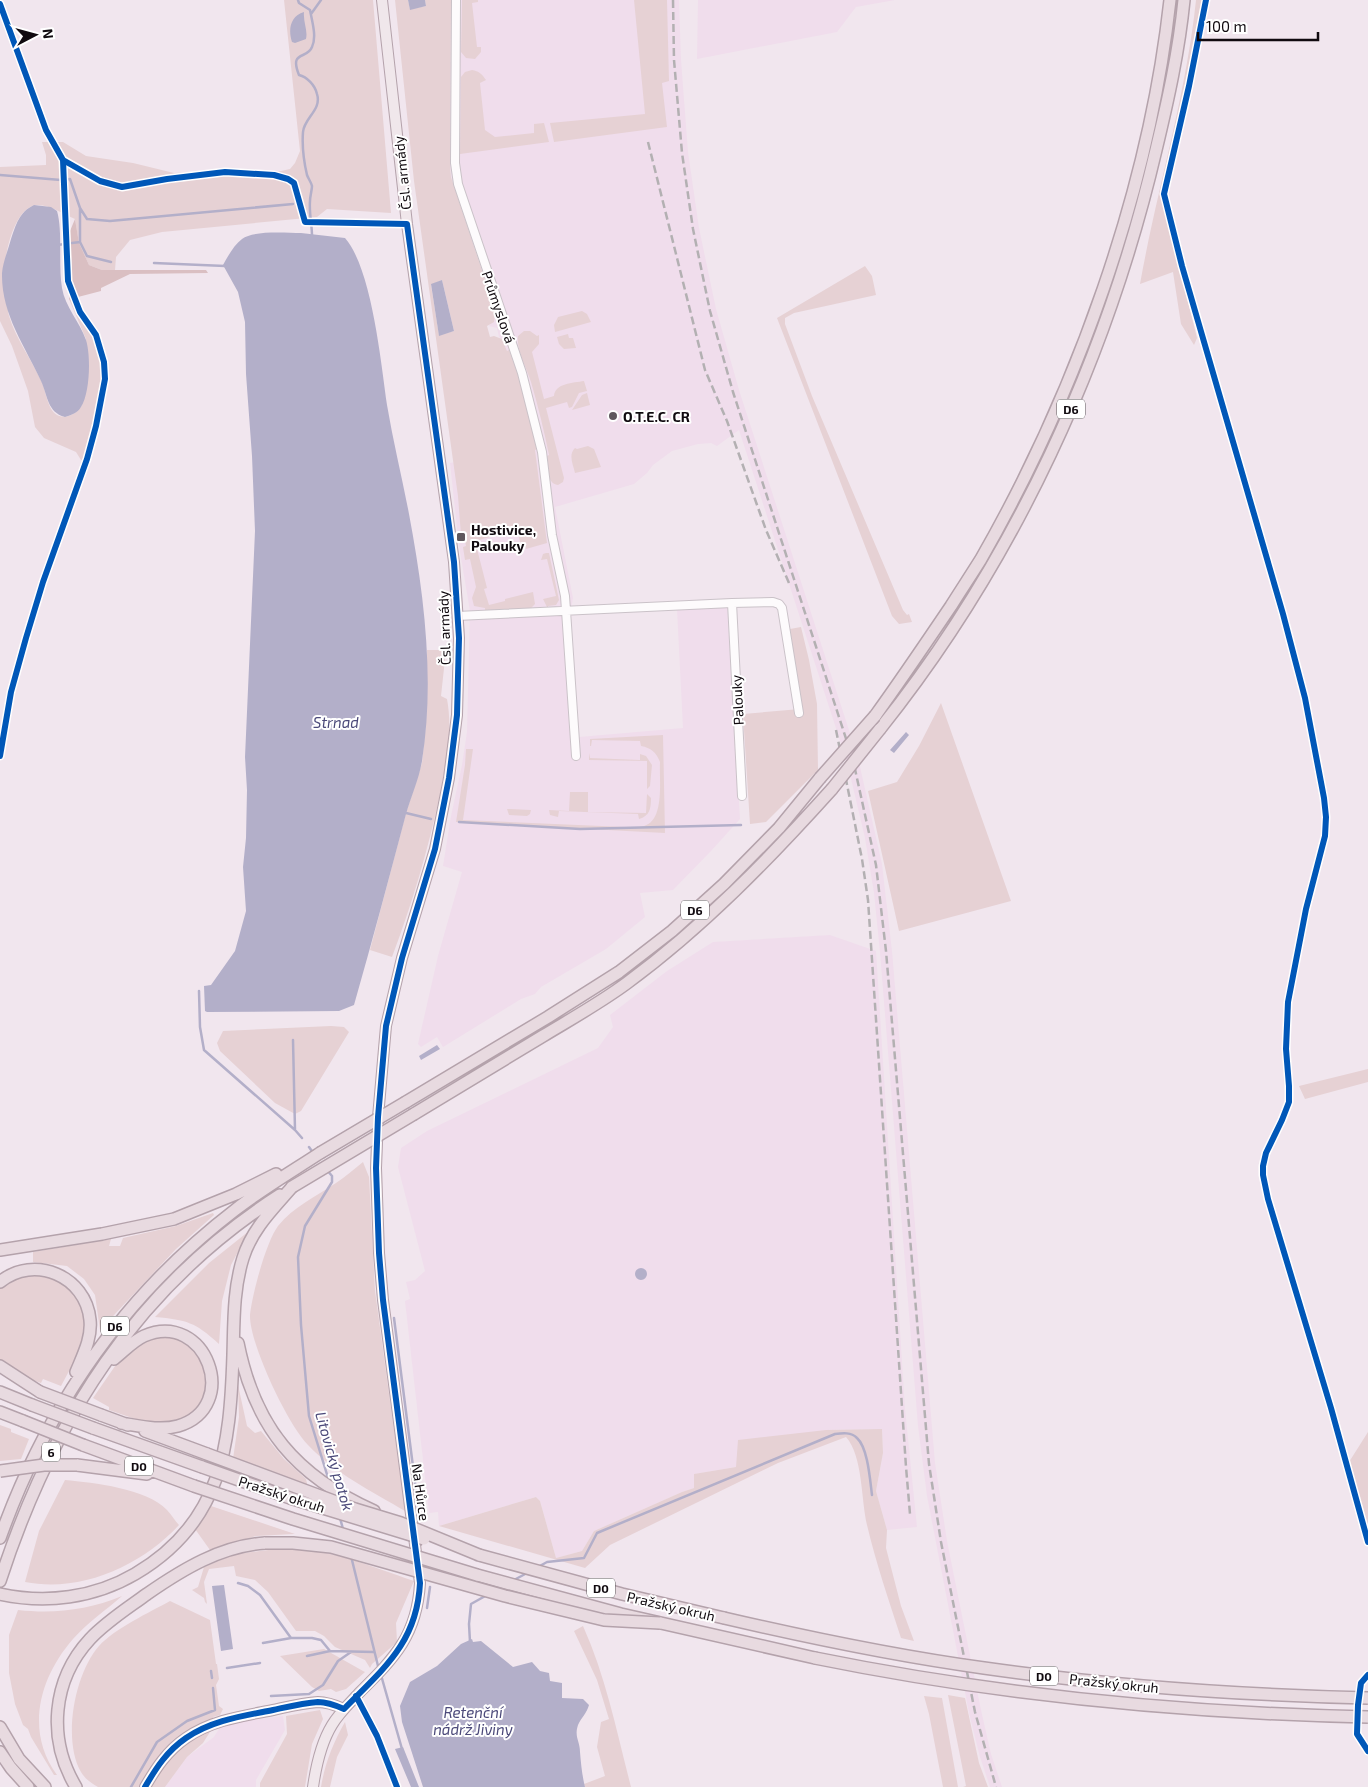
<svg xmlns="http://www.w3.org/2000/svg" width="1368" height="1787" viewBox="0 0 1368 1787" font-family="'Exo 2',sans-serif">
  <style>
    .built { fill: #f0ddec }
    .green { fill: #e6d1d4; fill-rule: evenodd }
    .forest { fill: #dabfc2 }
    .water { fill: #b3afc9 }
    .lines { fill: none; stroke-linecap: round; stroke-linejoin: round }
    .stream { stroke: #b3afc9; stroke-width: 2.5 }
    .minor-casing { stroke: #cac2c8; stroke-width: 10 }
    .major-casing { stroke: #b4a2ab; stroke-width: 12 }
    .highway-casing { stroke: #b4a2ab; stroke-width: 14 }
    .minor { stroke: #fdfbfc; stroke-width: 8 }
    .major { stroke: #f0e7eb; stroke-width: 10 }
    .highway { stroke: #e8dae0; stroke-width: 11 }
    .rail { stroke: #b3b0b2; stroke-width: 2.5; stroke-dasharray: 8 4; stroke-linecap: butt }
    .highway-bridge-casing { stroke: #b4a2ab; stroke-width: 14; stroke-linecap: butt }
    .highway-bridge { stroke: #e8dae0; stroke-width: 11 }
    .cycleway-casing { stroke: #fff; stroke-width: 9 }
    .cycleway { stroke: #0057b8; stroke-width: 6 }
    .poi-dot { fill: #5f575d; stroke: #fff; stroke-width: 2 }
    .labels { text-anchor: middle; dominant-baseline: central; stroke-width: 4; stroke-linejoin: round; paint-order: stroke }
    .shield { fill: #fff; stroke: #585457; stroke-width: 1 }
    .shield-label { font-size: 12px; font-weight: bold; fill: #100a0f }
    .street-label { font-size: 14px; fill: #100a0f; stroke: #fff }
    .poi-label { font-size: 14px; font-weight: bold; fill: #100a0f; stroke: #fff; text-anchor: start }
    .water-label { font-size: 15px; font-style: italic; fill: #4c4a7a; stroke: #fff }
  </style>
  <rect width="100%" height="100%" fill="#f1e6ee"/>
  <path class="built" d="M451 0H679L681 60 688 152 699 228 716 309 739 390 858 758 882 864 892 951 935 1463 947 1541 981 1710 991 1754 1002 1787H990L980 1757 969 1713 927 1496 918 1426 880 952 874 893 865 838 847 762 739 430 717 446 711 443 698 444 672 451 653 465 647 473 634 484 555 507 573 598 570 615 579 737 683 728 677 609 727 606 740 819 711 851 673 890 640 893 645 917 606 949 541 987 535 994 521 999 443 1047 437 1037 421 1047 418 1044 438 956 462 872 443 866 451 816 462 765 467 732 470 611 459 546 450 463 535 450 504 342 499 337 497 328 489 326 496 313 451 177 450 166Z
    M698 0H895L856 7 837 32 697 59Z
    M830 935 876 951 905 1409 917 1527 887 1530 876 1491 883 1453 882 1429 826 1430 737 1465 736 1467 695 1474 694 1488 682 1492 594 1531 582 1551 556 1558 540 1501 536 1497 439 1526 438 1512 429 1513 405 1301 410 1299 406 1282 415 1280 425 1271 398 1167 401 1148 427 1131 598 1048 613 1027 610 1015 667 971 713 942Z
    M283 1716 285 1730 256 1780V1787H165L187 1757 214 1737 222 1724Z"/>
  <path class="green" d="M284 0H373L391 213 327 209 317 217 162 232 130 240 116 257 115 270H102L89 265 79 244 75 219C63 214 49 204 36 205 18 208 10 237 7 251 4 264 7 280 8 293 8 300 7 309 9 316 16 339 31 359 41 380 46 390 47 409 57 415 66 420 78 413 82 405L86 339 69 299C87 322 106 349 105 379 105 406 94 434 87 459L81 460 76 452 44 438 35 427 28 391 12 346 0 321V167L46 165V155L42 142H63L86 156 133 163 174 173 224 171 271 173 281 171 290 169 295 163 300 151Z
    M395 0H408L410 9 426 6 425 0H451L450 166 451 177 496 313 495 314 494 322 487 326 490 337 494 336 502 339 507 351 509 350 520 381 537 449 535 450 547 543 526 549 525 545H521L517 530 475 541 487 588 484 589 489 605 505 601V599L533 592 535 604 530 609 485 610V608L474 606 472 598 476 587 470 559 465 560 463 547 466 546 464 535H461L458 496 414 181ZM442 280 454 331 439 335 431 285Z
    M462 0H478V2L472 3 477 47H481V52L475 59 466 58 461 52Z
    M634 0H667L669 81 662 83 667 127 554 142 550 123 645 114Z
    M1196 0H1208L1165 209 1197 338 1194 345 1181 324 1173 272 1140 284C1157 189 1186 96 1196 0Z
    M472 70C479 71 482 74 486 80L480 83 485 130 495 137 534 133V124L544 123 549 142 460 154 461 77 465 72Z
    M865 266 872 276 876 295 794 313 785 318V324L812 396 903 610 907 615 909 614 912 622 899 624 892 616 777 318Z
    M582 311 587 314 591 322 555 332 554 325 558 317Z
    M524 331H530L537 336 539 335V344L532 352 544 399 554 396C555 383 573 383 584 381L587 391 579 393 572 407 569 408 567 402 546 408 564 478 563 482 558 485C546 484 548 465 547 456L549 455C544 430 538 406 531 382 527 369 516 349 518 336Z
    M568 334 569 338H573L576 348 564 349 559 344 557 337Z
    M587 393 590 405 572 410 582 395Z
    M588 446 594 449 601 467 575 473C573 464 568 455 575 448L577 449Z
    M546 553H549L559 600 556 605 548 606V609L543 599 556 596 547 559 541 560 543 554Z
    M801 627 809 660 817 704 818 770 766 822 750 824 743 714 800 709 790 629Z
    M427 650H446L441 696 447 699C453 731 446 763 440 794 428 850 412 904 392 957L370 950 406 813 422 763 426 723Z
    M941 703 1011 901 899 931 868 791 897 782 919 746Z
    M663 735 665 833 456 822 465 765 466 749H473L463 820 625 827C631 827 638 828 644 826 665 820 659 780 660 762 656 752 651 748 641 746L640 741 592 740 591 746H590V739Z
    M589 753 590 758 640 760V754L646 756 652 765 650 786 647 789V761L589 760Z
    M570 792H588V812L646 813 647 794 651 798C651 808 650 816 639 819L638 814 559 811 558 817 550 815 549 810 569 811Z
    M507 809H510L531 810 530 814 527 816 509 815Z
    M331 1026 344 1027 349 1032 301 1111 295 1114 275 1103 220 1051 217 1043 223 1031Z
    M1368 1069V1082L1305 1099 1299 1086Z
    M363 1162 369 1177 375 1291 405 1511C373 1492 333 1472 308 1445 288 1425 249 1343 250 1315 252 1295 266 1242 278 1226 293 1207 317 1196 336 1183 345 1177 354 1169 363 1162Z
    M213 1213 214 1215 176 1249 100 1330 95 1295 84 1279 67 1266 33 1262V1252L111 1239 109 1246H120L123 1238 176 1226Z
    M249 1231 231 1265 222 1301 219 1344C195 1322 187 1320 155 1317L209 1263Z
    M31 1273 57 1278 78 1297 86 1319 83 1345 61 1386 43 1379 41 1383 24 1377 0 1361V1288L6 1282Z
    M169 1336 192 1345 208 1371 206 1396 196 1411 175 1423 144 1422 109 1410V1407L93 1398 122 1356 145 1340Z
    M238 1385 247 1426 255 1433 261 1431 284 1459 306 1479 308 1488 233 1459 239 1417Z
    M0 1425 11 1429V1432L29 1439 21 1459 0 1461Z
    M882 1429 883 1453 876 1491 887 1530 886 1548 901 1606 914 1641 901 1638C889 1601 876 1563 867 1525 861 1500 863 1456 846 1437L778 1463 610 1545 585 1568 439 1526 536 1497 540 1501 556 1558 582 1551 594 1531 682 1492 694 1488V1474L736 1467 738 1440 826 1430Z
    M1368 1432V1524L1366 1523 1349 1462Z
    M65 1480C94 1483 146 1488 167 1510 172 1515 175 1521 179 1525 141 1566 81 1593 25 1582L39 1531Z
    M211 1506 295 1534H294L256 1536 210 1550 195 1529Z
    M285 1548C331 1549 370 1566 414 1581L396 1623 397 1642 372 1664 370 1668 365 1660 335 1647 324 1636 315 1631H296L268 1592 255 1580 236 1576 234 1566 209 1569 204 1582 207 1604 205 1602 204 1598 192 1590 198 1587 204 1567 236 1554Z
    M122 1596C106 1610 87 1623 73 1639 39 1678 25 1731 57 1775H54L31 1737 28 1729 23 1725 15 1704 9 1673V1635L18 1610C55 1614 88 1610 122 1596Z
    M170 1601 210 1620 216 1664H217L219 1679 216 1685 219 1706 223 1709 220 1715 213 1717 215 1724 203 1743 187 1757 165 1787H98C91 1783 85 1779 81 1772 62 1739 75 1673 99 1646 114 1629 150 1612 170 1601Z
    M583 1626C606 1677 617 1733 631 1787H585L584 1784 605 1776 597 1747 601 1722 609 1719 597 1680 574 1631Z
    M324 1649 363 1671 365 1672 346 1689 336 1692 331 1689 319 1691 312 1687 280 1656Z
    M948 1695 965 1698 979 1763 988 1787H963L966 1786Z
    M924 1696 942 1698 958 1787H943L929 1714Z
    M320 1710 323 1719 312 1744 305 1787H260V1783L287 1734 286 1716Z
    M345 1722 348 1735 337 1757 330 1787H321C325 1763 333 1743 345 1722Z"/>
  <path class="forest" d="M75 219 79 243 89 265 102 270H206L208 273 130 274 101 288V291L78 297 81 307 78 312 69 299 72 278 70 231Z"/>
  <path class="water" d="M408 0H425L426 6 410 10Z
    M304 12C303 22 308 30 306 39L295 43 292 42C288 30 290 16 304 12Z
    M34 205 51 207 57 211C63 232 58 264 62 288 65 307 80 322 86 340 91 356 90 393 81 407 78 413 71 415 65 417 47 412 48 396 41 381 25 346 1 314 2 273 3 262 8 250 11 239 16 225 19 212 34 205Z
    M301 233 345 238C372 269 381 363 387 405 393 441 402 477 409 514 424 594 435 679 422 761 419 779 411 797 406 814 389 878 372 942 354 1005L339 1011 207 1012 205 1011 204 986 211 985 235 951 246 911 243 867 246 838 247 790 245 757 255 531 252 456 246 374 245 322 238 292 223 265C228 256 234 245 242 239 254 230 286 233 301 233Z
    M442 280 454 331 439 336 431 284Z
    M906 732 909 735 894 753 890 750Z
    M437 1045 440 1049 421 1060 419 1056Z
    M635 1274a6 6 0 1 1 12 0a6 6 0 1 1-12 0Z
    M224 1585 233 1649 221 1651 212 1586Z
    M472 1639 473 1642 481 1641 513 1667 532 1662 540 1671 549 1673 550 1681 562 1683V1698L583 1699 589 1705C587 1713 581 1718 578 1725 574 1737 580 1741 580 1752 581 1764 582 1775 585 1787H423L402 1722 400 1706 410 1682 437 1666 461 1644Z
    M403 1747 419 1787H411L395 1749Z"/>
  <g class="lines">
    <path class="stream" d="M298 0 299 3 310 10C312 21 317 37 312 47 307 60 289 50 299 75 307 77 315 85 317 94 322 110 304 118 303 132 302 145 304 162 307 175 308 178 311 182 312 186 312 190 310 196 310 201 309 213 312 225 312 236
      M311 14 321 0
      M0 175 61 180 70 179 80 208 87 219 110 221 293 204
      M80 242V209
      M72 243 80 242 87 256 111 262
      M58 245 64 244
      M154 263 225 266
      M406 813 431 819
      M459 822 580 829 741 825
      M199 991 200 1027 204 1050 295 1130
      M293 1040 295 1130 302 1138
      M309 1147 314 1154
      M327 1170 332 1176V1182L305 1226 298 1257 301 1325 309 1416 329 1481
      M394 1318 417 1498
      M340 1518 343 1529
      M351 1556 379 1670
      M538 1567 547 1562 584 1558 597 1533 835 1434C843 1433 851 1432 857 1438 868 1448 870 1480 872 1495
      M514 1580 527 1573
      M238 1583 248 1586 260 1595 291 1638H312L321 1640 330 1651
      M427 1608 430 1587
      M470 1642 469 1624 471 1604 487 1595
      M263 1643 291 1638
      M307 1656 330 1651 374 1652
      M227 1668 260 1663
      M211 1671 212 1678
      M381 1675 402 1749
      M271 1696 309 1694 323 1685 338 1661 351 1652
      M131 1787 157 1742 187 1721 215 1710 213 1688"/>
    <g class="minor-casing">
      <path id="minor" d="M456 0 455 163 458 184 522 373 542 452 552 535 565 596 576 756
        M732 603 773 602 779 604 782 608 799 713
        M457 616 732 603 742 796"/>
    </g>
    <g class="major-casing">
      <path id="major" d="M145 1787C156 1768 167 1751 186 1738 212 1720 243 1716 273 1710 287 1707 303 1703 318 1702 327 1702 335 1705 344 1709
        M313 1787C316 1766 321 1743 332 1725 339 1713 350 1703 359 1693 394 1658 417 1636 420 1583L383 1300 379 1253 376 1168 378 1117 386 1026 402 958 435 849 449 778 457 715 459 638 454 562 407 224 382 0"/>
    </g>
    <g class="highway-casing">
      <path id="highway" d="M875 716C901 680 926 643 951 606 961 590 971 575 981 559 1076 393 1149 191 1170 0
        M880 729C1015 560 1107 359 1156 150 1168 100 1179 51 1184 0
        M406 1102 548 1017 619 972 672 931 724 884 779 828 820 778
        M414 1114C457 1088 500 1062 543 1036 571 1019 600 1003 627 983 703 927 769 859 832 789
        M0 1250 102 1234 174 1219 236 1194 276 1174
        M0 1282C34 1254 86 1276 90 1320 92 1338 83 1355 76 1372
        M238 1343C255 1428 296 1476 374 1511
        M114 1359C124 1351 133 1341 144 1336 206 1309 242 1407 178 1426 160 1431 140 1426 121 1423
        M0 1366 40 1392
        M0 1392 32 1405
        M0 1412 23 1421
        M101 1415 128 1425
        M93 1428 202 1467
        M145 1431 207 1454
        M83 1445 194 1486
        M77 1465 147 1474
        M0 1538C47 1406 123 1296 235 1210 262 1189 291 1172 320 1153
        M479 1555 622 1594 724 1618
        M477 1575 621 1614 815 1658
        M0 1581C52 1421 136 1287 280 1195
        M0 1594C46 1604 94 1598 135 1574 222 1523 230 1447 233 1355 234 1323 233 1290 243 1258 252 1229 273 1209 292 1187
        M0 1727 19 1759 45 1787
        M0 1752 11 1768 28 1787
        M76 1787C47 1739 52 1680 90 1639 107 1621 128 1608 147 1594 183 1569 221 1546 265 1543"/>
    </g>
    <use href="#minor" class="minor"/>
    <use href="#major" class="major"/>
    <use href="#highway" class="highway"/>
    <path class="rail" d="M673 0 674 60 682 153 693 229 710 311 733 392 853 760 876 865 886 951 929 1464 941 1542 975 1712 996 1787
      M648 142 705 370 727 421 766 530 789 583
      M836 730 862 859 868 900 906 1467 910 1514"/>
    <g class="highway-bridge-casing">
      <path id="highway-bridge" d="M820 778 875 716
        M832 789 880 729
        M320 1153 406 1102
        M292 1187 414 1114
        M40 1392 101 1415
        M32 1405 93 1428
        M23 1421 83 1445
        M207 1454 355 1509 401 1523 479 1555
        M202 1467 290 1498 424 1539
        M0 1471 44 1465H77
        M194 1486 293 1519 477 1575
        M265 1543H293L331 1547 505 1596 604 1620 660 1623
        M724 1618C810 1638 896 1656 984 1668 1111 1686 1239 1695 1368 1698
        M815 1658C997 1695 1182 1713 1368 1717"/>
    </g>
    <use href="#highway-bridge" class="highway-bridge"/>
    <g class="cycleway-casing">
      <path id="cycleway" d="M1206 0 1189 86 1164 194 1182 266 1283 614 1305 698 1324 798 1326 817 1325 836 1306 909 1288 1002 1286 1049 1289 1086V1102L1282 1120 1266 1153 1263 1166V1175L1268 1199 1331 1408 1368 1542
        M0 4 46 130 63 160 68 281 80 312 96 335 104 362 105 379 96 426 87 459 43 582 26 638 11 692 0 756
        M63 160 100 181 122 187 167 179 225 172 274 175 288 179 294 183 305 222 407 224 454 562 459 638 457 715 449 778 435 849 402 958 386 1026 378 1117 376 1168 379 1253 383 1300 420 1583C417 1643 383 1669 344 1709 335 1705 327 1702 318 1702 303 1703 287 1707 273 1710 243 1716 212 1720 186 1738 167 1751 156 1768 145 1787
        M1368 1675 1361 1683 1358 1705 1357 1734 1368 1751
        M356 1696 377 1736 397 1787"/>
    </g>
    <use href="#cycleway" class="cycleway"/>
  </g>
  <g class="poi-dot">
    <circle cx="613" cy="416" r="5"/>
    <rect x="456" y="532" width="10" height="10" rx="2.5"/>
  </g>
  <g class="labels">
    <g class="shield">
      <rect x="1057" y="399.5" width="28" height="19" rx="4"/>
      <rect x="681" y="900.5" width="28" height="19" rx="4"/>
      <rect x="101" y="1316.5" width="28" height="19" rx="4"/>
      <rect x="42" y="1442.5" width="18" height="19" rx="4"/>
      <rect x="125" y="1456.5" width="28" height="19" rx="4"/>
      <rect x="587" y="1578.5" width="28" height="19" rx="4"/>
      <rect x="1030" y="1666.5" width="28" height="19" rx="4"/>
    </g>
    <g class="shield-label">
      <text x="1071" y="409">D6</text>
      <text x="695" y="910">D6</text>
      <text x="115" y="1326">D6</text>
      <text x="51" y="1452">6</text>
      <text x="139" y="1466">D0</text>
      <text x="601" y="1588">D0</text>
      <text x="1044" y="1676">D0</text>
    </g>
    <g class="street-label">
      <text transform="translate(402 173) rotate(-96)">Čsl. armády</text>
      <text transform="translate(499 307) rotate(71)">Průmyslová</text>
      <text transform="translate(444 628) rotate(-92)">Čsl. armády</text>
      <text transform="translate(737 700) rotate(-93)">Palouky</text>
      <text transform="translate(421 1492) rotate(82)">Na Hůrce</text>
      <text transform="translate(282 1494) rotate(18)">Pražský okruh</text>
      <text transform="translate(671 1606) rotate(13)">Pražský okruh</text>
      <text transform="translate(1114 1683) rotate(6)">Pražský okruh</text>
    </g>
    <g class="poi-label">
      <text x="623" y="416">O.T.E.C. CR</text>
      <text x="471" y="529">Hostivice,<tspan x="471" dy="16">Palouky</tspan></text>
    </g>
    <g class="water-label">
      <text x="336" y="722">Strnad</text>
      <text transform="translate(335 1461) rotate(74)">Litovický potok</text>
      <text x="473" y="1712">Retenční<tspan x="473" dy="17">nádrž Jiviny</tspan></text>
    </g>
  </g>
  <g transform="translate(35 35) rotate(84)" stroke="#ffffff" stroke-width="4" paint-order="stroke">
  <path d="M0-4L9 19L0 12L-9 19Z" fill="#100a0f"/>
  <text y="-8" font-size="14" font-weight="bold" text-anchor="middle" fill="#100a0f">N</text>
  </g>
  <path d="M1198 32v8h120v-8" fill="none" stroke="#100a0f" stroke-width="2.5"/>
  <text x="1206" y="32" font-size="15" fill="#100a0f" stroke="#ffffff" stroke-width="4" paint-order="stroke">100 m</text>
</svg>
